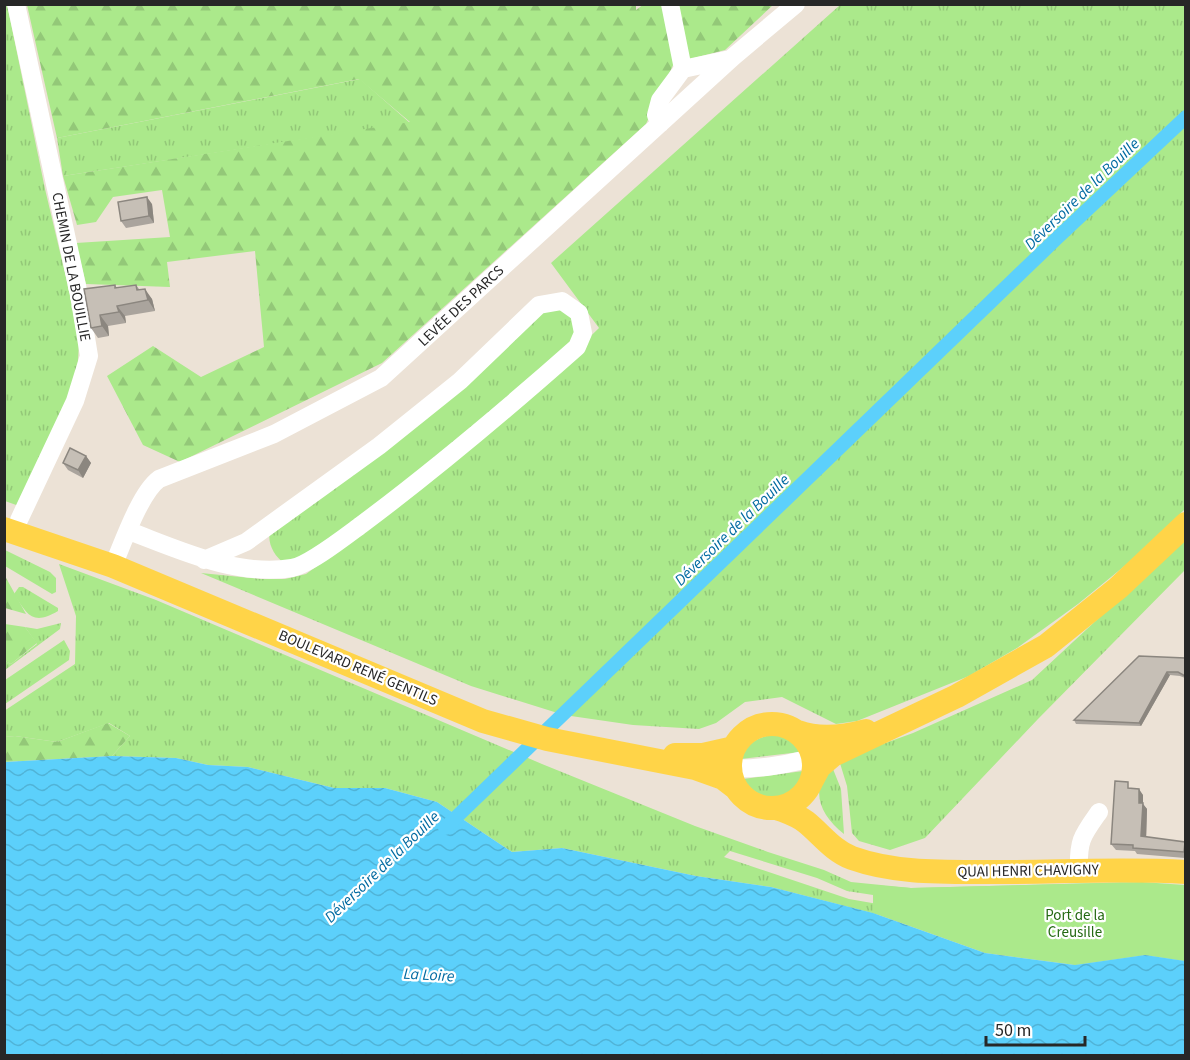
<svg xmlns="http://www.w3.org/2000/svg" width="1190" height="1060" viewBox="0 0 1190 1060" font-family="'Source Sans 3',sans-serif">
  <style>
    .grass { fill: url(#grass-tufts) }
    .forest { fill: url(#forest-firs) }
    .park { fill: #abe98b }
    .water { fill: url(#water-waves) }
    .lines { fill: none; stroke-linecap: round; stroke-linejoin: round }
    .canal { stroke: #5cd0fb; stroke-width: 14 }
    .minor { stroke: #fff; stroke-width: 18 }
    .major { stroke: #ffd448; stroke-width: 24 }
    .wall { fill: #aaa49d }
    .shaded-wall { fill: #8b867f }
    .building { fill: #c6bfb6; stroke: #8b867f; stroke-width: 1.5 }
    .labels { text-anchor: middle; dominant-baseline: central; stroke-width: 4.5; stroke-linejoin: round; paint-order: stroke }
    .street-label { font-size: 15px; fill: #272727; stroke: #fff }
    .park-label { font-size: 15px; fill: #246912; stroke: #fff }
    .water-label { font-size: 16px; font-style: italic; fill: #006aa1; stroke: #fff }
  </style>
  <defs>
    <pattern id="grass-tufts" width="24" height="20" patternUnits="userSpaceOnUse" patternTransform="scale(1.5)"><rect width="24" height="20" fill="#abe98b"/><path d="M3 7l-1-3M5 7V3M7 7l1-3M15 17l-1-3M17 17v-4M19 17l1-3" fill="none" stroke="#93c878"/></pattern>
    <pattern id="forest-firs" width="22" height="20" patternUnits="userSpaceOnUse" patternTransform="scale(1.5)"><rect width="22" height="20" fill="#abe98b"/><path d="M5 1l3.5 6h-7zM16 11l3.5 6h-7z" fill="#93c878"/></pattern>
    <pattern id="water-waves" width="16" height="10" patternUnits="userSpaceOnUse" patternTransform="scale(1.5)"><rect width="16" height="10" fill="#5cd0fb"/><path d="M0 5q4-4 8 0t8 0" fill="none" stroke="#50b3d7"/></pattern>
  </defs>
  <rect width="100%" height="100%" fill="#ece2d6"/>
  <path class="grass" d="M7 4 45 189 74 311 79 343 77 377 19 506 5 501 4 5Z
    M840 5H1185V509L1138 555 1078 604 1017 648 969 676 857 721 836 724 782 697 745 702 716 723 699 729 633 725 564 715 471 686 201 573 261 579H285L306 574 398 507 527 398 599 328 551 263Z
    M360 79 410 123 63 176 57 138Z
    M552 306 574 315 576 338 451 450 307 557 285 564C274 556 267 543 270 531L529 319Z
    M1185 538V570L1038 719 925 838 890 850 859 841 852 833 847 786 839 760 913 733 1032 680Z
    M5 550 50 572 56 578V592L52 594 5 566Z
    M59 564 156 600 542 764 695 826 768 852 824 870 851 882 911 888 1142 882 873 895 847 891 817 878 730 851 724 857 849 899 872 903 959 912 1185 917V961L1145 955 1075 965 771 887 696 876 562 848 512 852 437 802 385 788H334L248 767 208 765 176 758 112 756 130 736 109 723 57 742 15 736 5 737 4 711 75 664 76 616Z
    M19 587H23L58 608V611C33 626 27 615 14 594Z
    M61 623 60 629 5 670V661L11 664 37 644 25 627 37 629Z
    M64 640 70 651 69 660 5 704V680Z
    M771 735C786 736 792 739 800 752L741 759C746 744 756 738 771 735Z
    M831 764 841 789 844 834C820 815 809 790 831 764Z
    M803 771C794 804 762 806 743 779Z"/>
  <path class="forest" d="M636 4V10L644 4 773 5 725 50 674 63 646 124 382 363 180 462 143 445 107 376 153 346 201 377 264 347 255 251 167 262 170 287 86 284 76 243 170 237 162 190 113 197 96 222 77 225 63 176 410 122 359 79 57 138 27 5Z
    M5 576 26 614 5 608Z
    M5 624 25 627 37 643 11 664 5 661Z
    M108 723 130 736 112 756 5 762 4 737 15 736 57 742Z"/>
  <path class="park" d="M1142 882 1185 885V961L1145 955 1075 965 985 953 873 913V885L911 888Z"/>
  <path class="water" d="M112 756 176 758 208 765 248 767 334 788H385L437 802 512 852 562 848 696 876 771 887 873 913 985 953 1075 965 1145 955 1185 961V1055H5V762Z"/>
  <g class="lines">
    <path class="canal" d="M445 828 1057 238 1186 117"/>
    <path class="minor" d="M16 4 79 295 89 356 75 401 19 520
      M683 69 730 59
      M660 124 656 115 660 100 683 69 670 4
      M129 531C180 550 236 577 292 568 309 565 346 536 361 525 436 469 507 409 577 347L583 333 579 313 562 301 539 305 460 381 379 446 246 542 204 560
      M113 566C123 543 140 493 159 479L274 434 381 378 733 57 796 4
      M706 766C747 773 796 765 835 750
      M1079 870C1078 840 1082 836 1099 812"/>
    <path class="major" d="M4 529 113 566 483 721 547 739 695 768 723 778 736 788
      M730 766a42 42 0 1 1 84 0a42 42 0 1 1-84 0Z
      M798 732C820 740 843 737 866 731
      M675 755H703L734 748
      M812 780 819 767 833 755 957 696 1046 646 1118 588 1186 524
      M777 808C787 812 797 815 806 822 821 834 833 851 852 858 891 872 934 872 975 872 1045 873 1115 868 1186 872"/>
  </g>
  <path class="wall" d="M152 204 154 223 126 228 121 221Z
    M115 285 117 288 136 285 139 289 152 299 155 311 125 316 126 323 108 326 109 336 98 338 91 328Z
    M86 456 91 463 83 478 68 470 63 463Z
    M1185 658V678L1180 676 1170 675 1141 726 1076 724 1074 720Z
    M1133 788 1143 795V804L1147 809 1146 837 1185 843V858L1137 854 1135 851 1116 850 1111 844Z"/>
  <path class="shaded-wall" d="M147 197 152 204 154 223 149 216Z
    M145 289 152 299 155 311 148 300Z
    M117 306 125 316 126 323 119 312Z
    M100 315 108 326 109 336 102 326Z
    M86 456 91 463 83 478 78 470Z
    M1167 672 1170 675 1141 726 1139 723Z
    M1139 789 1143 795V804L1147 809 1146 843 1141 836 1139 803Z"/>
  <path class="building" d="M147 197 149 216 121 221 118 202Z
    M115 285V288L136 285 137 290 145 289 148 300 117 306 119 312 100 315 102 326 91 328 84 289Z
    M70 448 86 456 78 470 63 463Z
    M1139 656 1185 658V676L1178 672H1167L1139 723 1074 720Z
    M1115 781 1128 782V788L1139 789V803H1143L1141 836 1185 842 1184 852 1133 848V845L1111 844Z"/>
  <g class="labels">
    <g class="street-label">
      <text transform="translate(71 267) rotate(79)">CHEMIN DE LA BOUILLIE</text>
      <text transform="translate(461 306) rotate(-43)">LEVÉE DES PARCS</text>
      <text transform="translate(358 668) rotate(23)">BOULEVARD RENÉ GENTILS</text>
      <text transform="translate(1028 871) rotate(-1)">QUAI HENRI CHAVIGNY</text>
    </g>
    <g class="park-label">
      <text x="1075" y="915">Port de la<tspan x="1075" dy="17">Creusille</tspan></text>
    </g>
    <g class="water-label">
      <text transform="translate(1082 194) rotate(-44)">Déversoire de la Bouille</text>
      <text transform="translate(732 530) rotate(-44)">Déversoire de la Bouille</text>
      <text transform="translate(382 867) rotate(-44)">Déversoire de la Bouille</text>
      <text transform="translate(429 975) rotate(3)">La Loire</text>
    </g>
  </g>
  <rect width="1190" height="1060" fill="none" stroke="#272727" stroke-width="12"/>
  <path d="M986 1036v9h99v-9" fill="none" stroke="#272727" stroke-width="3"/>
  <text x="995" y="1036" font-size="18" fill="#272727" stroke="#ffffff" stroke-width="4.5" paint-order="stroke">50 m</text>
</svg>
